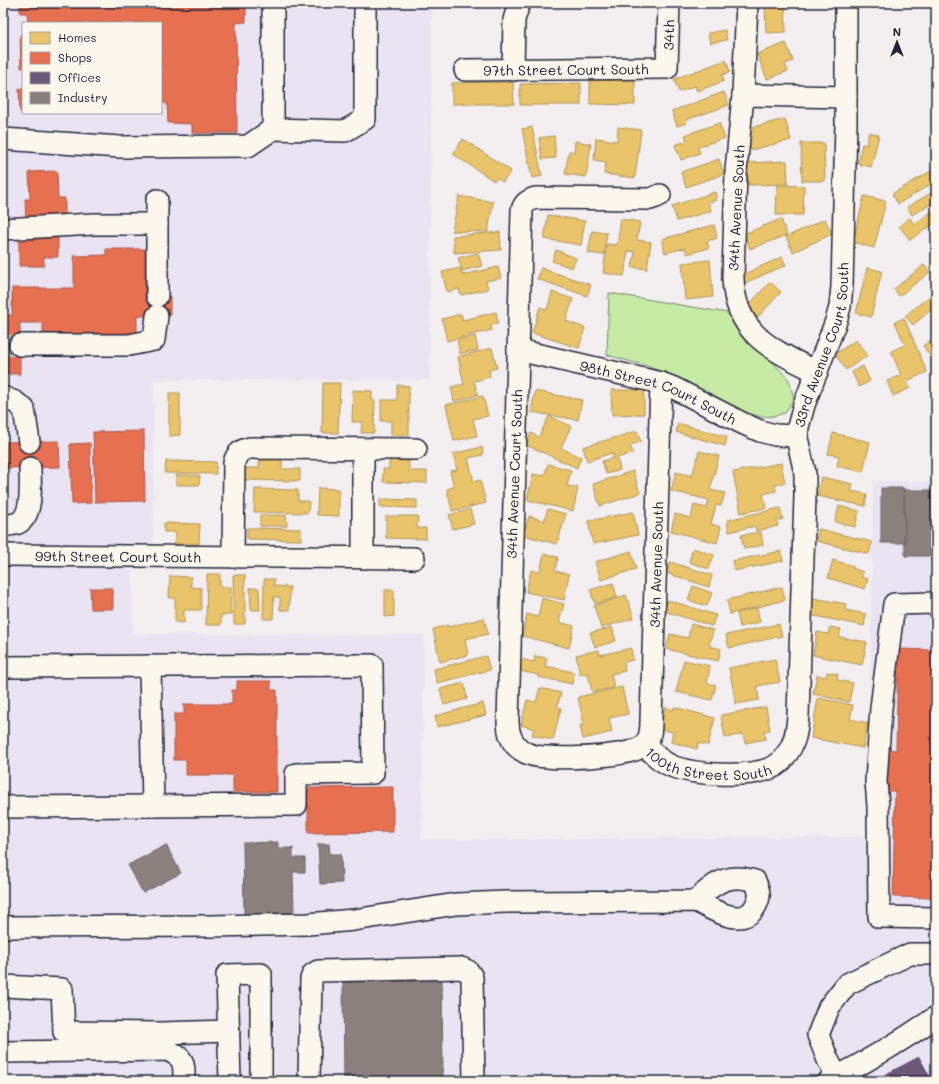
<svg xmlns="http://www.w3.org/2000/svg" width="939" height="1084" viewBox="0 0 939 1084" font-family="Mali,sans-serif">
  <style>
    .built { fill: #e9e3f2; fill-rule: evenodd }
    .green { fill: #c7eba5; stroke: #748670 }
    .homes { fill: #e9c46a; stroke: #ad935c }
    .shops { fill: #e76f51; stroke: #ac584a }
    .offices { fill: #6d597a; stroke: #564867 }
    .industry { fill: #8a817c; stroke: #6b6468 }
    .lines { fill: none; stroke-linecap: round; stroke-linejoin: round }
    .minor-tunnel { stroke: #c9c5cb; stroke-width: 21; stroke-dasharray: 21 10; stroke-linecap: butt }
    .minor-casing { stroke: #22223b; stroke-width: 24 }
    .minor { stroke: #fbf7ec; stroke-width: 21 }
    .labels { text-anchor: middle; dominant-baseline: central; stroke-width: 4; stroke-linejoin: round; paint-order: stroke }
    .street-label { font-size: 14px; fill: #22223b; stroke: #fbf7ec }
  </style>
  <rect width="100%" height="100%" fill="#f3eeef"/>
  <filter id="ink" filterUnits="userSpaceOnUse"><feTurbulence type="fractalNoise" baseFrequency=".025" numOctaves="2"/><feDisplacementMap in="SourceGraphic" scale="8" xChannelSelector="R" yChannelSelector="G"/><feConvolveMatrix kernelMatrix="1 2 1 2 8 2 1 2 1" color-interpolation-filters="sRGB"/></filter>
  <g filter="url(#ink)">
    <path class="built" d="M3 3H432L429 380H153V547L132 548V634L424 635 421 840 869 837 873 481 936 482V1081H3ZM23 23H161V113H23Z"/>
    <path class="green" d="M609 293 728 313 789 380 794 398 785 413 774 416 761 417 738 410 667 374 647 366 607 355Z"/>
    <path class="homes" d="M765 3H785L786 32 766 33Z
      M725 30 727 40 710 43 708 33Z
      M786 43 793 61 785 64 788 71 767 79 757 54Z
      M726 60 730 72 722 75 724 81 697 91 695 86 679 92 674 79Z
      M590 80H635V105L590 104Z
      M513 82 514 104H452V83Z
      M581 83V105H520V84Z
      M724 92 729 105 686 120 687 123 677 126 672 111Z
      M785 119 791 140 751 150 745 129Z
      M719 123 725 138 698 147 700 153 681 160 675 145 687 141 685 135Z
      M532 127 542 176 532 178 522 129Z
      M618 127 641 130 635 178 604 174 606 162 594 160 596 138 617 141Z
      M869 132 879 135 871 167 858 164 862 144 866 145Z
      M554 136 556 158 542 159 539 138Z
      M463 139 511 171 503 182 497 178 494 181 453 154Z
      M575 141 591 144 586 177 565 174 569 151 574 152Z
      M801 143H824L825 181H802Z
      M719 159 724 174 686 187 681 172Z
      M787 161 788 184 748 185 747 163Z
      M936 168V181L898 204 892 194Z
      M777 185 804 186 803 215H776Z
      M715 192 717 200 708 202 711 211 677 221 672 206Z
      M931 193 936 201 912 215 907 207Z
      M459 196 493 202 488 232 452 231Z
      M864 196 886 201 874 248 853 242Z
      M936 209V222L910 240 899 226 910 218 914 224Z
      M548 215 585 221 581 245 544 239Z
      M621 219 640 222 637 240 651 242 647 269 632 267 635 252 628 251 624 276 603 273 607 244 617 245Z
      M781 219 787 235 750 249 744 234Z
      M825 219 832 234 793 252 786 237Z
      M714 225 717 238 707 241 709 248 687 254 685 248 665 253 662 239Z
      M592 231 607 233 604 255 588 253Z
      M500 232 501 250 454 253 453 236Z
      M556 250 576 258 572 268 552 261Z
      M478 253 482 266 462 271 458 258Z
      M782 257 786 265 740 285 737 277Z
      M710 260 713 297 685 300 682 263Z
      M924 265 930 272 899 296 894 289Z
      M498 267 501 278 486 281 488 289 461 295 459 289 447 292 442 272 461 268 462 275Z
      M541 268 591 285 587 296 537 279Z
      M867 268 882 271 871 317 856 313Z
      M770 282 781 292 757 318 746 308Z
      M936 291V306L913 325 905 316Z
      M552 292 573 299 566 321 585 328 579 348 532 333 540 307 547 310Z
      M496 312 498 323 491 325 492 330 447 341 442 319 461 314 463 320Z
      M904 318 927 372 907 381 910 388 893 396 887 381 901 375 891 351 905 345 895 322Z
      M475 336 478 350 460 354 457 340Z
      M936 336V351L930 356 923 346Z
      M856 340 867 356 846 370 835 354Z
      M492 348 497 368 489 370 490 377 474 381 478 395 454 401 451 387 464 384 458 357Z
      M863 366 870 381 859 387 852 372Z
      M323 383H340L338 433H322Z
      M397 385 409 386V435H391V421H381V400H397Z
      M353 390 372 391V400L375 401 374 433H361L362 422H352Z
      M611 390H644V414L612 415Z
      M535 391 582 400 578 420 531 412Z
      M169 393H180V435L169 436Z
      M483 396 488 416 473 419 477 436 454 441 446 405Z
      M549 416 571 426 561 448 581 457 577 468 526 445 531 433 539 437Z
      M678 423 727 437 725 446 676 432Z
      M637 431 641 442 630 445 633 453 617 458 620 470 606 474 602 461 614 458 612 453 587 461 583 447Z
      M833 433 870 442 863 472 837 466 839 456 828 454Z
      M482 447 483 455 468 458 474 482 480 480 486 503 452 511 447 489 454 487 450 471 457 470 453 454Z
      M699 451 719 456 710 490 725 493 721 506 716 505 711 524 721 527 717 543 671 531 675 514 691 518 694 505 707 508 709 500 671 491 676 472 692 476Z
      M260 456 282 457V469H300V481L245 480V468H259Z
      M389 460 409 461V471H427V483L383 482V469H389Z
      M166 461 216 462V474L165 473Z
      M781 463 785 483 775 485 776 491 763 494 766 508 741 513 733 472Z
      M548 464 571 470 567 486 578 488 573 511 527 500 533 474 544 476Z
      M633 471 640 493 600 506 593 484Z
      M176 475 200 476 199 485H176Z
      M821 477 853 484 851 491 867 494 865 506 817 496Z
      M318 488 339 489V516L317 515Z
      M255 489 298 490V501H309L308 513 254 512Z
      M380 499 417 500V508L380 507Z
      M839 506 859 511 855 527 835 522Z
      M780 508 783 519 777 521 778 526 756 531 755 526 729 532 727 520Z
      M470 509 474 524 453 529 449 515Z
      M548 509 566 514 557 544 523 535 529 516 544 521Z
      M633 512 638 535 593 544 588 521Z
      M260 515H286L287 526H260Z
      M386 516H418L417 528H426V539L386 538Z
      M164 523 200 524 199 544H175V532H164Z
      M247 528 301 529V540L247 539Z
      M819 529 872 542 869 554 816 541Z
      M761 532 763 545 744 549 741 535Z
      M693 548 714 555 709 569 689 562Z
      M631 551 636 569 601 580 595 562Z
      M781 551 783 561 734 571 732 561Z
      M544 554 558 557 555 571 569 574 564 600 526 592 531 570 540 572Z
      M833 560 853 566 852 568 863 572 861 577 868 579 865 589 828 578Z
      M670 562 712 575 709 587 666 573Z
      M207 574H220V587H231V615H221V625H206Z
      M233 575H245V624H234Z
      M170 576 191 577V587L201 588V610H184V623L175 622V598H169Z
      M264 579H274V586L290 587 289 610H280V597H274L273 619H263Z
      M613 583 617 597 595 604 590 590Z
      M693 586 712 593 707 606 688 600Z
      M782 587 785 600 730 614 727 600Z
      M250 588H259L260 610H251Z
      M385 590H394V616L385 617Z
      M626 595 634 618 601 628 594 606Z
      M542 598 564 604 559 622 574 626 569 648 522 636 527 614 538 617Z
      M813 598 846 604 845 610 866 614 864 626 810 615Z
      M668 600 716 615 712 626 664 611Z
      M757 608 760 622 740 627 737 613Z
      M484 618 488 634 465 639 468 655 440 662 433 629 448 625V627Z
      M691 624 713 630 709 646 721 649 718 661 666 649 670 634 688 638Z
      M779 624 782 636 729 648 726 635Z
      M612 627 616 641 595 647 590 633Z
      M830 627 841 629 839 637 867 642 862 665 813 655 817 632 828 634Z
      M631 648 633 660 624 662 625 671 611 674 614 688 592 692 588 673 580 675 576 655 599 650 600 655Z
      M486 656 490 670 437 683 434 669Z
      M535 656 547 658 545 666 574 672 572 684 538 677 539 675 519 671 521 659 534 662Z
      M775 659 780 682 757 686 759 700 736 704 729 668Z
      M684 660 710 666 707 683 716 685 712 700 676 692Z
      M827 672 838 674 837 680 853 683 849 702 813 694 817 675 826 677Z
      M464 683 467 699 444 705 440 689Z
      M622 687 628 714 609 718 612 732 583 739 580 725H584L578 697Z
      M540 688 561 693 557 707 561 708 553 740 532 735 534 729 521 725 527 700 536 702Z
      M818 698 853 705 850 719 868 723 863 748 811 738Z
      M483 703 486 715 437 727 435 716Z
      M665 707 673 710 674 707 715 718 708 745 698 743 697 749 671 742 673 732 660 729Z
      M766 707 770 730 764 731 766 739 745 743 743 734 725 738 721 715Z"/>
    <path class="shops" d="M20 3H246V22L236 23 237 133H192V124L168 123 167 103H161V23H28L27 13H20Z
      M20 35H23V68H21Z
      M19 89H23V112H20Z
      M57 171 58 198H65V221H26L25 199H30L29 172Z
      M19 237H58V257H44V266H19Z
      M106 249H145V296H170V316H137V333L43 334V323H20V374H3V315H12V288H74V256L106 255Z
      M144 431 145 501 95 502 93 432Z
      M59 441 60 467 5 468 4 442Z
      M90 443 91 503 72 504 70 444Z
      M90 588H113V609H91Z
      M898 649 936 650V898L893 897 895 791H887L888 749 896 750Z
      M237 681H271V690H277V792H233V775H186V760H174V714H184V704H232V690H237Z
      M393 787V832L308 833V788Z"/>
    <path class="offices" d="M919 1057 932 1081H873Z"/>
    <path class="industry" d="M881 488H904L905 543H881Z
      M904 490H936V556H905Z
      M278 842V848H293V858H305V872H293L294 915H244L243 843Z
      M318 844H329L330 854H341L342 883 320 884Z
      M166 845 181 873 143 893 128 865Z
      M442 981 443 1079H460V1081H334L344 1080 343 982Z"/>
    <g class="lines">
      <path class="minor-tunnel" d="M3 346 20 345"/>
      <g class="minor-casing">
        <g id="minor">
          <path d="M747 3 743 95 736 171 733 278C735 335 773 350 817 372"/>
          <path id="s1" d="M465 70 667 68 669 3"/>
          <path d="M513 70 514 20 519 3"/>
          <path d="M743 95 846 97"/>
          <path d="M273 129 345 131 365 119V3"/>
          <path d="M3 139 120 147 248 146 273 129V3"/>
          <path id="s2" d="M660 195 656 197 650 199 536 198C528 200 524 203 522 210L508 721C508 732 511 743 521 750 528 755 539 757 547 757 566 759 629 757 643 746 651 740 651 729 651 720L661 383"/>
          <path d="M3 229 94 224H157"/>
          <path d="M157 296V200"/>
          <path d="M20 345H129L154 340 157 316"/>
          <path id="s3" d="M518 350 661 383 674 388 742 423 760 431 775 435 797 436"/>
          <path d="M3 397 15 402 24 409 29 442"/>
          <path d="M3 525C7 525 14 525 18 523 34 515 30 482 30 468"/>
          <path id="s4" d="M3 555 414 558"/>
          <path d="M233 557 234 463C236 454 240 450 250 448L416 449"/>
          <path d="M363 558V449"/>
          <path d="M936 603 894 604 881 708 876 781 878 806 879 917 936 918"/>
          <path d="M150 666 153 806"/>
          <path d="M3 667 372 665 373 773 296 774V805L3 807"/>
          <path id="s5" d="M645 745C653 754 661 762 674 767 697 775 748 778 771 768 776 766 782 761 785 756 795 745 797 730 798 716L805 496V473L797 438 798 427 804 405 836 321 840 307 842 286 846 124V3"/>
          <path d="M3 927 210 926 308 924 354 920 456 904 506 902 696 901C711 909 743 929 755 907 761 897 760 892 755 881 750 880 745 878 739 878 721 877 708 889 696 901"/>
          <path d="M3 986 62 989 64 1032 161 1033 229 1031"/>
          <path d="M3 1052 167 1050C185 1058 184 1063 184 1081"/>
          <path d="M837 1077 828 1060 818 1035 829 1007 847 984 910 954H936"/>
          <path d="M230 1081 227 975 261 974V1081"/>
          <path d="M309 1081 311 979 313 974 318 971 461 968 468 971 472 977 474 1081"/>
          <path d="M829 1081C866 1062 902 1041 936 1017"/>
        </g>
      </g>
      <use href="#minor" class="minor"/>
    </g>
  </g>
  <g class="labels">
    <g class="street-label">
      <text stroke="none"><textPath href="#s1" startOffset="235">34th</textPath></text>
      <text stroke="none"><textPath href="#s1" startOffset="101">97th Street Court South</textPath></text>
      <text transform="translate(736 208) rotate(-87)">34th Avenue South</text>
      <text stroke="none"><textPath href="#s5" startOffset="573">33rd Avenue Court South</textPath></text>
      <text stroke="none"><textPath href="#s3" startOffset="147">98th Street Court South</textPath></text>
      <text transform="translate(514 474) rotate(-88)">34th Avenue Court South</text>
      <text stroke="none"><textPath href="#s4" startOffset="115">99th Street Court South</textPath></text>
      <text stroke="none"><textPath href="#s2" startOffset="997">34th Avenue South</textPath></text>
      <text stroke="none"><textPath href="#s5" startOffset="70">100th Street South</textPath></text>
    </g>
  </g>
  <rect width="939" height="1084" fill="none" stroke="#fbf7ec" stroke-width="16"/>
  <rect x="8" y="8" width="923" height="1068" fill="none" stroke="#22223b" stroke-width="1.5" filter="url(#ink)"/>
  <rect x="22" y="22" width="140" height="92" fill="#fbf7ec" stroke="#a4a2a5"/>
  <rect x="30" y="32" width="20" height="12" fill="#e9c46a" stroke="#a4a2a5"/>
  <text x="58" y="42" font-size="12" fill="#22223b">Homes</text>
  <rect x="30" y="52" width="20" height="12" fill="#e76f51" stroke="#a4a2a5"/>
  <text x="58" y="62" font-size="12" fill="#22223b">Shops</text>
  <rect x="30" y="72" width="20" height="12" fill="#6d597a" stroke="#a4a2a5"/>
  <text x="58" y="82" font-size="12" fill="#22223b">Offices</text>
  <rect x="30" y="92" width="20" height="12" fill="#8a817c" stroke="#a4a2a5"/>
  <text x="58" y="102" font-size="12" fill="#22223b">Industry</text>
  <g transform="translate(897 42)" stroke="#fbf7ec" stroke-width="3" paint-order="stroke">
  <path d="M0-3L7 15L0 10L-7 15Z" fill="#22223b"/>
  <text y="-6" font-size="11" font-weight="bold" text-anchor="middle" fill="#22223b">N</text>
  </g>
</svg>
